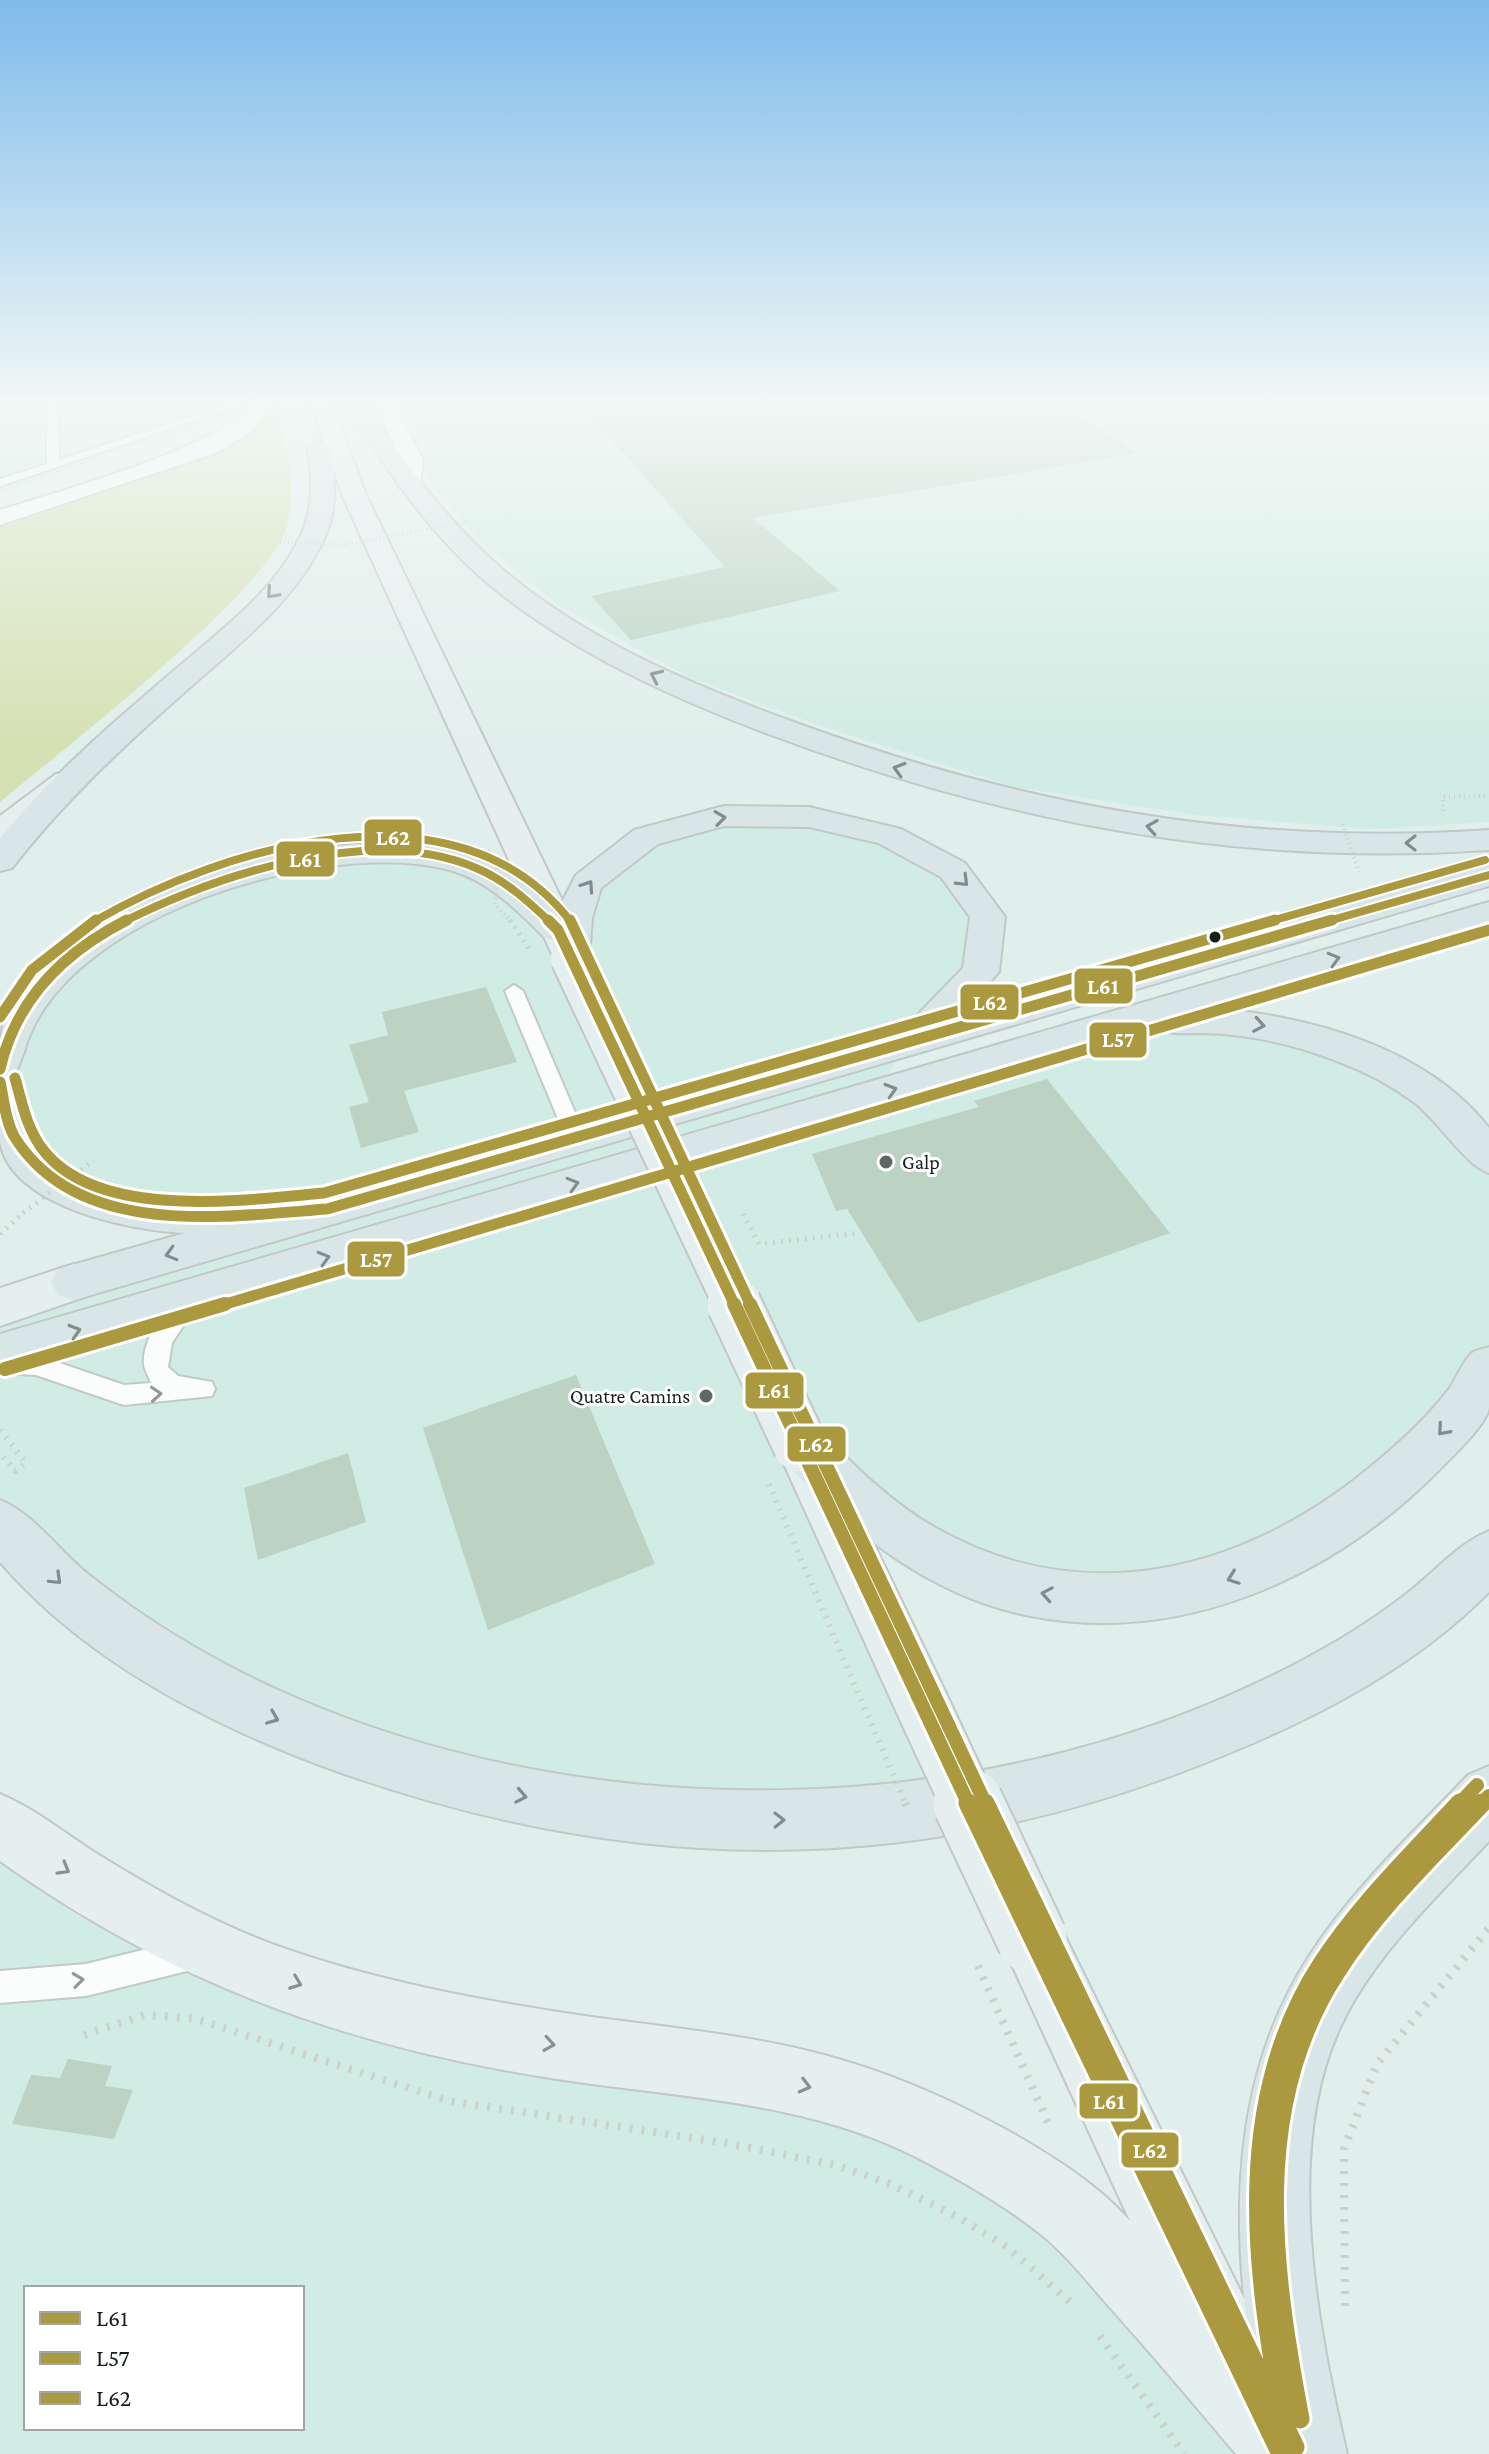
<svg xmlns="http://www.w3.org/2000/svg" width="1489" height="2454" viewBox="0 0 1489 2454" font-family="'Crimson Pro',serif">
  <style>
    .built { fill: #d1ece4; fill-rule: evenodd }
    .green { fill: #d5e1b3 }
    .building { fill: #bcd2c2 }
    .lines { fill: none; stroke-linecap: round; stroke-linejoin: round }
    .lane-casing { stroke: #c0cbc8; stroke-width: 4 }
    .street-casing { stroke: #c0cbc8; stroke-width: 4 }
    .primary-casing { stroke: #c1c8c6; stroke-width: 4 }
    .highway-casing { stroke: #c1c8c6; stroke-width: 4 }
    .path-far3 { stroke: #ccd0cf; stroke-width: 4; stroke-dasharray: 1 4; stroke-linecap: butt }
    .path-far2 { stroke: #ccd0cf; stroke-width: 5; stroke-dasharray: 2 6; stroke-linecap: butt }
    .path-far1 { stroke: #ccd0cf; stroke-width: 6; stroke-dasharray: 2 7; stroke-linecap: butt }
    .path { stroke: #ccd0cf; stroke-width: 8; stroke-dasharray: 3 9; stroke-linecap: butt }
    .lane { fill: #fafdfc; fill-rule: evenodd }
    .street { fill: #fafdfc; fill-rule: evenodd }
    .primary { fill: #e5eff0; fill-rule: evenodd }
    .highway { fill: #d8e6e7; fill-rule: evenodd }
    .primary-bridge-far2-casing { stroke: #c1c8c6; stroke-width: 44; stroke-linecap: butt }
    .primary-bridge-far1-casing { stroke: #c1c8c6; stroke-width: 57; stroke-linecap: butt }
    .primary-bridge-casing { stroke: #c1c8c6; stroke-width: 73; stroke-linecap: butt }
    .path-bridge-far4 { stroke: #ccd0cf; stroke-width: 3; stroke-dasharray: 1 3; stroke-linecap: butt }
    .path-bridge-far3 { stroke: #ccd0cf; stroke-width: 4; stroke-dasharray: 1 4; stroke-linecap: butt }
    .path-bridge-far2 { stroke: #ccd0cf; stroke-width: 5; stroke-dasharray: 2 6; stroke-linecap: butt }
    .path-bridge-far1 { stroke: #ccd0cf; stroke-width: 6; stroke-dasharray: 2 7; stroke-linecap: butt }
    .path-bridge { stroke: #ccd0cf; stroke-width: 8; stroke-dasharray: 3 9; stroke-linecap: butt }
    .primary-bridge-far2 { stroke: #e5eff0; stroke-width: 40 }
    .primary-bridge-far1 { stroke: #e5eff0; stroke-width: 53 }
    .primary-bridge { stroke: #e5eff0; stroke-width: 69 }
    .bus-1-far3-casing { stroke: #fff; stroke-width: 12 }
    .bus-1-far2-casing { stroke: #fff; stroke-width: 17 }
    .bus-1-far1-casing { stroke: #fff; stroke-width: 20 }
    .bus-1-casing { stroke: #fff; stroke-width: 25 }
    .bus-2-far1-casing { stroke: #fff; stroke-width: 17 }
    .bus-2-casing { stroke: #fff; stroke-width: 20 }
    .bus-3-far3-casing { stroke: #fff; stroke-width: 12 }
    .bus-3-far2-casing { stroke: #fff; stroke-width: 17 }
    .bus-3-far1-casing { stroke: #fff; stroke-width: 20 }
    .bus-3-casing { stroke: #fff; stroke-width: 25 }
    .bus-1-far3 { stroke: #aa993e; stroke-width: 8 }
    .bus-1-far2 { stroke: #aa993e; stroke-width: 11 }
    .bus-1-far1 { stroke: #aa993e; stroke-width: 14 }
    .bus-1 { stroke: #aa993e; stroke-width: 19 }
    .bus-2-far1 { stroke: #aa993e; stroke-width: 11 }
    .bus-2 { stroke: #aa993e; stroke-width: 14 }
    .bus-3-far3 { stroke: #aa993e; stroke-width: 8 }
    .bus-3-far2 { stroke: #aa993e; stroke-width: 11 }
    .bus-3-far1 { stroke: #aa993e; stroke-width: 14 }
    .bus-3 { stroke: #aa993e; stroke-width: 19 }
    .oneway { stroke: #818c8c }
    .oneway2 { stroke: #939998 }
    .oneway3 { stroke: #889191 }
    .bus-dot { fill: #161f1d; stroke: #fff; stroke-width: 3 }
    .poi-dot { fill: #5d6865; stroke: #fff; stroke-width: 3 }
    .labels { text-anchor: middle; dominant-baseline: central; stroke-width: 6; stroke-linejoin: round; paint-order: stroke }
    .poi-label { font-size: 20px; fill: #161f1d; stroke: #fff; text-anchor: start }
    .line-badge { stroke: #fff; stroke-width: 3 }
    .badge-label { font-size: 22px; text-anchor: middle; font-weight: bold; fill: #fff }
  </style>
  <rect width="100%" height="100%" fill="#e0efeb"/>
  <path class="built" d="M0 400H241L222 418 0 493Z
    M405 400H1489V822L1370 829 1196 815 1015 787 830 729 688 677 558 605 484 544 429 484 425 449Z
    M809 816 943 862 991 940 905 1043 879 1093 1125 1021 1344 1048 1489 1158V1367L1344 1520 1071 1599 854 1498 965 1798 849 1818 351 1750 0 1524V1300L321 1211 215 1217 72 1194 0 1082V1069L5 1044 88 946 279 862 459 861 558 929 579 900 673 827Z
    M0 1824 208 1950 936 2131 1281 2454H0ZM26 2288H302V2428H26Z"/>
  <path class="green" d="M275 400C286 442 297 481 287 525 274 587 57 754 0 802V525L225 448 242 439Z"/>
  <path class="building" d="M576 400H1070L1071 410 1137 453 753 518 840 591 631 640 591 596 725 567Z
    M486 987 517 1062 404 1091 419 1132 361 1148 349 1107 369 1102 349 1045 388 1035 382 1012Z
    M1047 1079 1170 1233 918 1323 847 1209 836 1211 812 1154 979 1107 974 1101Z
    M576 1375 655 1564 488 1630 423 1428Z
    M348 1453 366 1522 258 1560 244 1488Z
    M68 2059 112 2066 105 2086 133 2090 114 2139 12 2124 31 2075 60 2078Z"/>
  <g class="lines">
    <g class="lane-casing">
      <path id="lane" d="M47 400H57L59 460 242 400H258L0 486V479L47 464Z
        M514 985 523 991 586 1138 583 1143H569L566 1138 505 991Z
        M189 1290 197 1292 201 1299 172 1343 168 1367 178 1376 212 1382 215 1389 212 1396 124 1405 36 1375 0 1373V1353L36 1355 124 1385 151 1383C149 1377 145 1371 144 1365 141 1342 168 1297 189 1290Z
        M195 1937 206 1942 211 1953 206 1964 195 1969 86 1996 0 2003V1971L86 1964Z"/>
    </g>
    <g class="street-casing">
      <path id="street" d="M249 400H269L270 408 253 430 218 452 0 525V510C40 497 248 440 249 400Z
        M373 400H393L423 460 419 492 411 494 399 487 401 460Z"/>
    </g>
    <g class="primary-casing">
      <path id="primary" d="M310 400H330L367 497 587 952 582 960 569 963 556 960 551 952 343 497Z
        M67 772 78 774 83 781 78 788 12 839 0 842V816L56 774Z
        M74 1264 90 1269 97 1282 90 1295 0 1326V1288Z
        M803 1429 821 1435 947 1695 956 1715 947 1735 927 1744 907 1735 778 1451 785 1435Z
        M0 1794C34 1808 63 1832 94 1852 155 1890 219 1926 286 1949 387 1984 494 2003 599 2018 682 2029 768 2037 848 2062 905 2079 959 2104 1012 2133 1055 2158 1097 2184 1130 2221L1000 1939 1009 1916 1032 1907 1055 1916 1271 2353 1282 2380 1279 2386 1297 2407 1309 2434 1301 2454H1236C1193 2403 1151 2353 1106 2303 1086 2280 1067 2256 1043 2236 1005 2205 960 2180 916 2157 805 2100 671 2097 550 2078 342 2045 172 1983 0 1861Z"/>
    </g>
    <g class="highway-casing">
      <path id="highway" d="M342 400H362C405 463 449 525 508 574 589 641 690 684 788 720 1019 805 1243 847 1489 830V850C1239 867 1005 822 771 735 673 698 573 653 491 586 429 535 385 467 342 400Z
        M318 440 329 447C336 477 338 508 325 537 295 604 231 650 178 698 118 751 61 805 12 868L0 871V839C51 775 114 722 176 669 221 630 274 592 300 537 314 508 313 477 307 447Z
        M724 806 809 807 901 829 965 863 1005 917 999 972 962 1013 1489 865V886L74 1300 58 1295 51 1282 58 1269 185 1233C132 1231 11 1207 0 1142 0 1122 0 1097 0 1076 0 1042 0 1018 16 990 98 881 344 816 472 855 506 866 532 887 558 910L576 875 634 830ZM724 826 809 827 878 843 941 877 970 917 963 968 903 1030 268 1209 264 1203C246 1198 230 1200 211 1200 165 1201 110 1199 71 1171 44 1152 31 1129 24 1098 22 1092 16 1080 16 1075 16 1070 22 1058 24 1052 60 916 329 835 453 871 490 882 519 912 545 938L554 940 553 958 558 966 571 970 584 966 589 958 592 918 601 888 658 844Z
        M1489 902V924L1211 1008C1309 1016 1426 1047 1489 1128V1173C1466 1166 1439 1122 1415 1103 1391 1085 1362 1070 1334 1060 1293 1044 1247 1034 1202 1033 1188 1033 1166 1036 1156 1025L0 1374V1334Z
        M1489 1347C1489 1366 1489 1389 1489 1408 1486 1425 1453 1456 1440 1469 1334 1577 1182 1646 1030 1616 929 1596 852 1532 782 1460L775 1445 782 1430 800 1423 818 1430C853 1464 890 1502 934 1527 1088 1615 1253 1569 1381 1458 1406 1437 1429 1415 1449 1389 1456 1379 1463 1361 1472 1353 1476 1350 1484 1349 1489 1347Z
        M0 1500C34 1513 62 1555 93 1578 155 1627 224 1667 296 1698 596 1827 972 1821 1265 1679 1314 1656 1362 1628 1405 1595 1433 1574 1457 1544 1489 1531V1592C1416 1666 1322 1715 1227 1754 927 1879 641 1879 336 1771 214 1727 86 1662 0 1562Z
        M1489 1766V1841C1436 1898 1371 1958 1339 2030 1283 2154 1318 2328 1347 2454H1269C1235 2287 1212 2104 1311 1953 1354 1887 1414 1832 1468 1775Z"/>
    </g>
    <path class="path-far3" d="M1443 811V797L1489 796"/>
    <path class="path-far2" d="M743 1214 759 1244 859 1233
      M0 1234 23 1213"/>
    <path class="path-far1" d="M0 1430 26 1463 15 1471 0 1453"/>
    <path class="path" d="M978 1966 1051 2129
      M84 2035 145 2015 193 2018 449 2101 732 2144 835 2165 890 2184 956 2216 1007 2247 1070 2302
      M1345 2306 1344 2149 1377 2064 1489 1928
      M1100 2336 1184 2454"/>
    <use href="#lane" class="lane"/>
    <use href="#street" class="street"/>
    <use href="#primary" class="primary"/>
    <use href="#highway" class="highway"/>
    <g class="primary-bridge-far2-casing">
      <path id="primary-bridge-far2" d="M571 958 735 1306"/>
    </g>
    <g class="primary-bridge-far1-casing">
      <path id="primary-bridge-far1" d="M734 1304 800 1445
        M927 1715 969 1805"/>
    </g>
    <g class="primary-bridge-casing">
      <path id="primary-bridge" d="M968 1803 1032 1939"/>
    </g>
    <path class="path-bridge-far4" d="M276 542 344 545 468 522"/>
    <path class="path-bridge-far3" d="M1343 824 1359 872
      M488 850 498 872 495 905 512 922"/>
    <path class="path-bridge-far2" d="M510 920 529 949
      M23 1213 94 1160"/>
    <path class="path-bridge-far1" d="M769 1484 906 1805"/>
    <path class="path-bridge" d="M905 1803 909 1813"/>
    <use href="#primary-bridge-far2" class="primary-bridge-far2"/>
    <use href="#primary-bridge-far1" class="primary-bridge-far1"/>
    <use href="#primary-bridge" class="primary-bridge"/>
    <g class="bus-1-far3-casing">
      <path id="bus-1-far3" d="M123 922C219 874 372 823 476 868 505 880 528 901 550 922
        M1325 922 1489 875"/>
    </g>
    <g class="bus-1-far2-casing">
      <path id="bus-1-far2" d="M548 920 558 930 735 1306
        M0 1069C16 999 64 952 127 920
        M0 1082C4 1099 5 1120 14 1136 77 1239 224 1217 327 1209L1332 920"/>
    </g>
    <g class="bus-1-far1-casing">
      <path id="bus-1-far1" d="M734 1304 969 1805
        M1480 1805 1489 1796"/>
    </g>
    <g class="bus-1-casing">
      <path id="bus-1" d="M968 1803 1281 2454
        M1300 2419C1272 2270 1248 2107 1336 1972 1376 1909 1431 1857 1482 1803"/>
    </g>
    <g class="bus-2-far1-casing">
      <path id="bus-2-far1" d="M219 1306 1489 930"/>
    </g>
    <g class="bus-2-casing">
      <path id="bus-2" d="M5 1369 225 1304"/>
    </g>
    <g class="bus-3-far3-casing">
      <path id="bus-3-far3" d="M93 922C226 845 459 776 571 922
        M1268 922 1485 860"/>
    </g>
    <g class="bus-3-far2-casing">
      <path id="bus-3-far2" d="M570 920 751 1306
        M0 1017 32 970 96 920
        M15 1078C22 1103 27 1130 44 1151 100 1221 246 1200 324 1193L1275 920"/>
    </g>
    <g class="bus-3-far1-casing">
      <path id="bus-3-far1" d="M750 1304 986 1805
        M1458 1805 1477 1785"/>
    </g>
    <g class="bus-3-casing">
      <path id="bus-3" d="M985 1803 1295 2447
        M1284 2422C1255 2270 1233 2101 1322 1964 1361 1904 1412 1855 1460 1803"/>
    </g>
    <use href="#bus-1-far3" class="bus-1-far3"/>
    <use href="#bus-1-far2" class="bus-1-far2"/>
    <use href="#bus-1-far1" class="bus-1-far1"/>
    <use href="#bus-1" class="bus-1"/>
    <use href="#bus-2-far1" class="bus-2-far1"/>
    <use href="#bus-2" class="bus-2"/>
    <use href="#bus-3-far3" class="bus-3-far3"/>
    <use href="#bus-3-far2" class="bus-3-far2"/>
    <use href="#bus-3-far1" class="bus-3-far1"/>
    <use href="#bus-3" class="bus-3"/>
  </g>
  <defs><path id="oneway-chevron" d="M-2-3.5L2.5 0L-2 3.5" fill="none" stroke-width="1.6" stroke-linecap="round" stroke-linejoin="round" transform="scale(2)"/></defs>
  <g class="oneway">
    <use href="#oneway-chevron" transform="translate(272 593) rotate(132)"/>
    <use href="#oneway-chevron" transform="translate(656 676) rotate(-155)"/>
    <use href="#oneway-chevron" transform="translate(899 769) rotate(-163)"/>
    <use href="#oneway-chevron" transform="translate(720 818) rotate(-8)"/>
    <use href="#oneway-chevron" transform="translate(1152 827) rotate(-171)"/>
    <use href="#oneway-chevron" transform="translate(1411 843) rotate(180)"/>
    <use href="#oneway-chevron" transform="translate(963 881) rotate(45)"/>
    <use href="#oneway-chevron" transform="translate(588 886) rotate(-56)"/>
    <use href="#oneway-chevron" transform="translate(1334 959) rotate(-16)"/>
    <use href="#oneway-chevron" transform="translate(1259 1025) rotate(10)"/>
    <use href="#oneway-chevron" transform="translate(891 1090) rotate(-17)"/>
    <use href="#oneway-chevron" transform="translate(573 1184) rotate(-16)"/>
    <use href="#oneway-chevron" transform="translate(171 1254) rotate(164)"/>
    <use href="#oneway-chevron" transform="translate(324 1258) rotate(-16)"/>
    <use href="#oneway-chevron" transform="translate(75 1331) rotate(-17)"/>
    <use href="#oneway-chevron" transform="translate(1443 1430) rotate(131)"/>
    <use href="#oneway-chevron" transform="translate(1233 1578) rotate(160)"/>
    <use href="#oneway-chevron" transform="translate(56 1579) rotate(44)"/>
    <use href="#oneway-chevron" transform="translate(1047 1594) rotate(-170)"/>
    <use href="#oneway-chevron" transform="translate(273 1718) rotate(22)"/>
    <use href="#oneway-chevron" transform="translate(521 1796) rotate(11)"/>
    <use href="#oneway-chevron" transform="translate(779 1820) rotate(-1)"/>
  </g>
  <g class="oneway2">
    <use href="#oneway-chevron" transform="translate(156 1394) rotate(-4)"/>
    <use href="#oneway-chevron" transform="translate(78 1980) rotate(-7)"/>
  </g>
  <g class="oneway3">
    <use href="#oneway-chevron" transform="translate(64 1869) rotate(30)"/>
    <use href="#oneway-chevron" transform="translate(296 1983) rotate(21)"/>
    <use href="#oneway-chevron" transform="translate(549 2044) rotate(9)"/>
    <use href="#oneway-chevron" transform="translate(805 2086) rotate(14)"/>
  </g>
  <linearGradient id="sky" x2="0" y2="1"><stop stop-color="#7fbbeb"/><stop offset="0.54" stop-color="#f1f8f6"/><stop offset="1" stop-color="#f1f8f6" stop-opacity="0"/></linearGradient>
  <rect width="1489" height="744" fill="url(#sky)"/>
  <circle class="bus-dot" cx="1215" cy="937" r="7"/>
  <g class="poi-dot">
    <circle cx="886" cy="1162" r="8"/>
    <circle cx="706" cy="1396" r="8"/>
  </g>
  <g class="labels">
    <g class="poi-label">
      <text x="902" y="1162">Galp</text>
      <text x="690" y="1396" text-anchor="end">Quatre Camins</text>
    </g>
  </g>
  <g class="line-badge">
    <rect x="363" y="818" width="60" height="39" rx="8" fill="#aa993e"/>
    <rect x="275" y="840" width="61" height="38" rx="8" fill="#aa993e"/>
    <rect x="1073" y="967" width="61" height="38" rx="8" fill="#aa993e"/>
    <rect x="959" y="983" width="61" height="38" rx="8" fill="#aa993e"/>
    <rect x="1088" y="1021" width="60" height="38" rx="8" fill="#aa993e"/>
    <rect x="346" y="1240" width="60" height="38" rx="8" fill="#aa993e"/>
    <rect x="744" y="1371" width="61" height="39" rx="8" fill="#aa993e"/>
    <rect x="786" y="1425" width="61" height="38" rx="8" fill="#aa993e"/>
    <rect x="1078" y="2082" width="61" height="38" rx="8" fill="#aa993e"/>
    <rect x="1120" y="2131" width="60" height="38" rx="8" fill="#aa993e"/>
  </g>
  <g class="badge-label">
    <text x="393" y="845">L62</text>
    <text x="305" y="867">L61</text>
    <text x="1103" y="994">L61</text>
    <text x="990" y="1010">L62</text>
    <text x="1118" y="1047">L57</text>
    <text x="376" y="1267">L57</text>
    <text x="774" y="1398">L61</text>
    <text x="816" y="1452">L62</text>
    <text x="1109" y="2109">L61</text>
    <text x="1150" y="2158">L62</text>
  </g>
  <rect x="24" y="2286" width="280" height="144" fill="#ffffff" stroke="#a2a5a5" stroke-width="2"/>
  <rect x="40" y="2312" width="40" height="12" fill="#aa993e" stroke="#a2a5a5" stroke-width="2"/>
  <text x="96" y="2326" font-size="24" fill="#161f1d">L61</text>
  <rect x="40" y="2352" width="40" height="12" fill="#aa993e" stroke="#a2a5a5" stroke-width="2"/>
  <text x="96" y="2366" font-size="24" fill="#161f1d">L57</text>
  <rect x="40" y="2392" width="40" height="12" fill="#aa993e" stroke="#a2a5a5" stroke-width="2"/>
  <text x="96" y="2406" font-size="24" fill="#161f1d">L62</text>
</svg>
